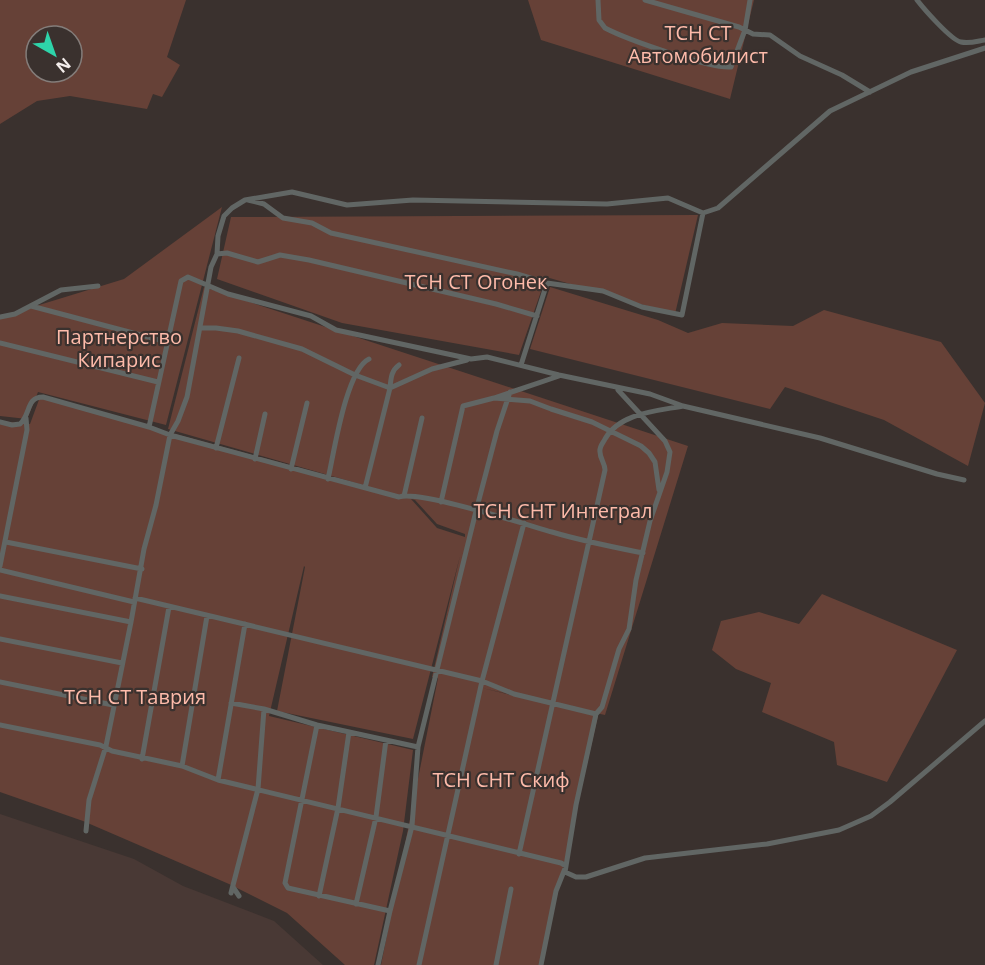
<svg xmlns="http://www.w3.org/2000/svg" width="985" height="965" viewBox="0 0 985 965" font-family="'Open Sans',sans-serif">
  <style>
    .built { fill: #493935 }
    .green { fill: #664137; fill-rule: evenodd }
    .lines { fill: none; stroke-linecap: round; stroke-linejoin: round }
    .minor { stroke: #616664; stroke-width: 5 }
    .labels { text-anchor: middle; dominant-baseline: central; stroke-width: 4.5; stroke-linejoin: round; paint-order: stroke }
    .park-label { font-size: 20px; fill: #febbaa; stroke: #3a312e }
  </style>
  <rect width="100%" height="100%" fill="#3a312e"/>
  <path class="built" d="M0 814 134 859 183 886 274 921 323 965H0Z"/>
  <path class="green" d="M0 0H186L167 57 180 65 162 97 153 94 147 109 70 96 37 101 0 124ZM36 36H72V72H36Z
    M528 0H754L730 99 541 40Z
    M222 207 166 425 38 392 27 419 0 416V317L124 279Z
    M698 215 675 314 546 277 519 355 342 323 217 279 231 217Z
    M204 287 688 446 605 715 482 688 598 716 541 965H381L438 678 432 677 460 556 413 739 277 711 305 567 304 566 269 716 413 750 403 831 374 965H345L287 913 229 884 83 821 0 792V421L30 424 40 397 370 487 168 429ZM411 499 415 500 437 524 465 534V537L437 528Z
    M550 287 658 320 688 333 722 323 793 326 824 310 941 342 985 403 968 466 884 420 785 387 770 409 530 349Z
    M822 594 957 650 887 782 837 765 834 742 762 712 771 683 736 669 712 650 721 621 759 612 799 624Z"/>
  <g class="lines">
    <path class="minor" d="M598 0 599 20 605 28C626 39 710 69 731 67L745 30 750 0
      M645 0 739 27 753 34 770 35 800 56 842 75 870 92
      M917 0C924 9 951 40 961 42 969 44 978 41 985 40
      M248 200 264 204 283 218 312 223 331 233 517 274 547 283 603 291 642 307 682 315 703 213
      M217 254 227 253 258 262 280 255 309 260 496 304 537 316
      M31 306 167 342
      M0 317 15 314 61 290 98 286
      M200 328H216L238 331 302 349 355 375 390 388 432 369 467 360
      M0 343 158 382
      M521 365 547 283
      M494 398 530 401 551 409 592 422 641 446 649 453 655 462 659 490
      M0 422 12 425 20 424C31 414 26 397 43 397L149 427 170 435 399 497C419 490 527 525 552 532 582 541 613 547 643 553
      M149 427 181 281 188 277 228 294 311 316 336 330 471 359 487 357 559 375 650 394 683 406 820 438 937 474 964 480
      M216 448 239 358
      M255 459 265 414
      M291 469 307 403
      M328 479C334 453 346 370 369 359
      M365 488 390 388C391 378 391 371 399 365
      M404 496 422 418
      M441 502 463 406 494 398 559 376
      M6 542 142 569
      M0 566 27 430 26 418
      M0 570 134 602
      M0 596 131 622
      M135 598 482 681 514 694 596 714
      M0 639 122 663
      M0 682 113 705
      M231 703 264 709 317 725 418 747
      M0 725 100 745 112 751 182 766 218 780 561 863 566 866 565 872 576 877H586L645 858 767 844 839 830 871 816 890 802 985 721
      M317 725 285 883 288 888 390 911
      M142 759 169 607
      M182 766 207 616
      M218 780 245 624
      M86 831 89 800 106 746 131 622 144 549 156 505 170 435 178 421 187 397 211 267 217 254 218 236 224 216 232 208 245 200 292 192 347 205 413 200 607 204 668 198 703 213 718 208 830 111 911 72 985 48
      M519 854 605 470C605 463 600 459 600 452 599 447 603 443 605 439 619 413 657 411 683 406
      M233 887 239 896
      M231 893 258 789 264 709
      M319 896 338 808 349 732
      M356 904 376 817 386 740
      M378 965 390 911 412 826 418 747 476 511 497 431 510 392
      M419 965 482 681 524 523
      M496 965 511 889
      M541 965 556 891 566 866 576 805 596 714 602 707 619 649 629 629 636 580 650 521 667 472 670 452 665 441 618 390"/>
  </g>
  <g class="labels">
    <g class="park-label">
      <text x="698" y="32">ТСН СТ<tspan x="698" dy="23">Автомобилист</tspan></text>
      <text x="476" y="281">ТСН СТ Огонек</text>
      <text x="119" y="336">Партнерство<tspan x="119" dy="23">Кипарис</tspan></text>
      <text x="563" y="510">ТСН СНТ Интеграл</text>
      <text x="135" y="696">ТСН СТ Таврия</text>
      <text x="501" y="779">ТСН СНТ Скиф</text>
    </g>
  </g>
  <g transform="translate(54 54) rotate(140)"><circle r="28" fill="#3a312e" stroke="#847d7a" stroke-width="1.5"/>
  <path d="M0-4.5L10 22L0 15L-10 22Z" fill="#2ed4aa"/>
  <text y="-9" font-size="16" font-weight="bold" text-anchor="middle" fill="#f4eeec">N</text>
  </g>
</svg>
